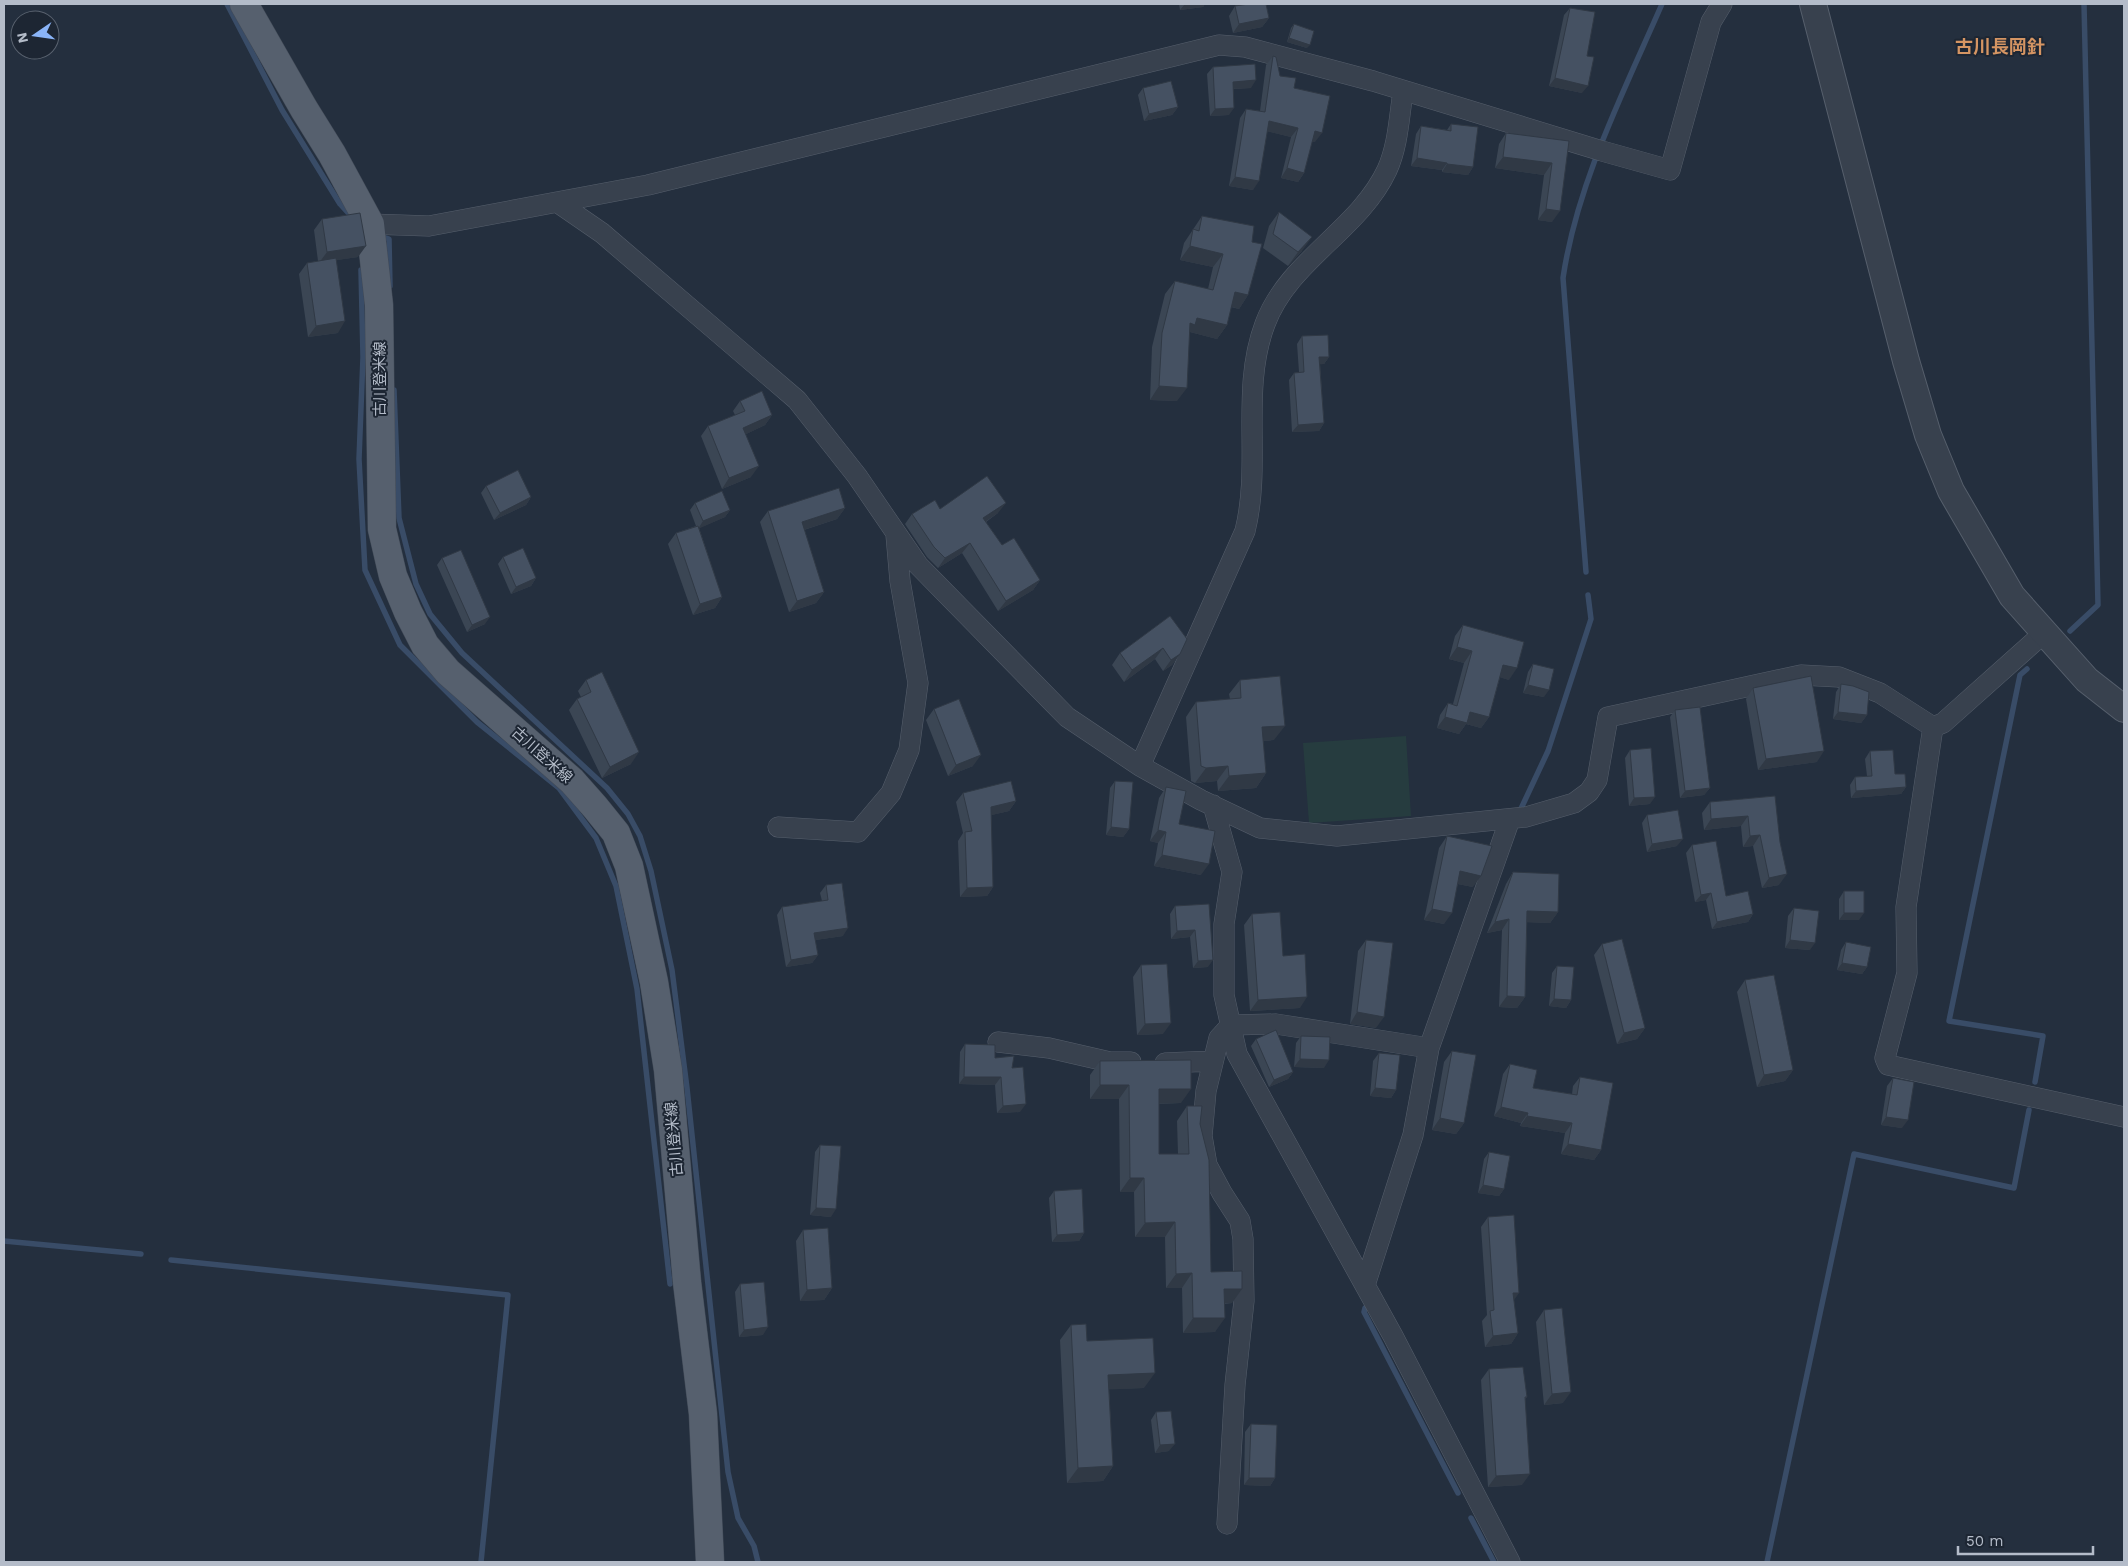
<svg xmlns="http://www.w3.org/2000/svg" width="2128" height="1566" viewBox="0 0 2128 1566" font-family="'Work Sans','Noto Sans JP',sans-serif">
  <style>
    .green { fill: #263c3f }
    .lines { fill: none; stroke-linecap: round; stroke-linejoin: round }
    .stream { stroke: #394c67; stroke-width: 5.5 }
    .minor-casing { stroke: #565f6c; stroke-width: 21 }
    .tertiary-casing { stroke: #565f6c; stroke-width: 28 }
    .primary-casing { stroke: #414a57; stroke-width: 29 }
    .minor { stroke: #38414e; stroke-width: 20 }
    .tertiary { stroke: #38414e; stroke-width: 26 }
    .primary { stroke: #56606e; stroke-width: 28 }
    .wall { fill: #3b4654 }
    .shaded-wall { fill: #303945 }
    .building { fill: #455162; stroke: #303945 }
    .labels { text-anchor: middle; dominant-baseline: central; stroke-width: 4; stroke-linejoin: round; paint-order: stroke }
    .street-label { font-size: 15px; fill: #b4bcc9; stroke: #1d2633 }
    .quarter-label { font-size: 18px; font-weight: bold; fill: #d59563; stroke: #1d2633 }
  </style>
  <rect width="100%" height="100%" fill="#242f3e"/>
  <path class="green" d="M1406 736 1411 816 1309 823 1303 743Z"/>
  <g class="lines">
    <path class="stream" d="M227 4 282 110 340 204 351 216
      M383 237 389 239 390 286
      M361 270 363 357 359 459 365 570 400 645 477 722 559 788 596 838 616 886 637 989 670 1284
      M394 390 399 518 416 584 430 614 462 653 607 788 628 814 640 836 651 871 672 970 687 1088 728 1472 738 1518 754 1546 758 1562
      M1586 572 1563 278C1577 183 1624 91 1662 4
      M2070 631 2098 605 2084 4
      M2027 669 2020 675 1949 1021 2043 1036 2035 1082
      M1518 815 1548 751 1591 619 1588 595
      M4 1241 141 1254
      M171 1260 508 1295 481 1562
      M1365 1308 1364 1312 1458 1493
      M1471 1518 1494 1562
      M1767 1562 1854 1154 2014 1188 2029 1110"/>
    <g class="minor-casing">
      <path id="minor" d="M557 202 602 233 797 400 857 476 918 565 1067 717 1140 766 1201 800 1260 828 1337 836 1526 817 1574 803 1589 792 1597 780 1608 717 1801 675 1839 677 1880 693 1933 727 1943 723 2044 633
        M370 224 429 226 648 185 1219 45 1245 47 1373 81 1602 151 1670 170 1711 22 1722 4
        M1933 727 1906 907 1907 973 1885 1058 1888 1065 2124 1117
        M1140 766 1245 531C1262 463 1240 390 1265 324 1288 261 1359 230 1387 170 1398 146 1399 118 1403 92
        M1213 805 1232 872 1224 924V995L1237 1054 1393 1336 1510 1562
        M778 827 858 832 891 793 909 750 918 683 900 581 896 535
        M998 1042 1049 1048 1110 1062H1131
        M1165 1063 1213 1061
        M1365 1285 1413 1135 1429 1048 1510 819
        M1227 1524 1235 1385 1244 1301 1243 1239 1240 1221 1222 1193 1207 1165 1202 1136 1206 1091 1219 1038 1231 1025 1276 1024 1429 1048"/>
    </g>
    <g class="tertiary-casing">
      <path id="tertiary" d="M1813 4 1906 361 1928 435 1951 491 2012 596 2087 680 2124 709"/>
    </g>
    <g class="primary-casing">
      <path id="primary" d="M244 4 304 109 332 154 370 224 379 305 382 529 393 576 408 612 425 645 448 672 572 781 595 807 616 833 629 866 654 982 668 1070 687 1282 703 1414 710 1562"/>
    </g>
    <use href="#minor" class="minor"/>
    <use href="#tertiary" class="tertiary"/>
    <use href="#primary" class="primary"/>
  </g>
  <path class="wall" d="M1179 4H1205L1203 7 1180 10Z
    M1241 4H1266L1269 18 1262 27 1233 33 1229 16 1235 6 1241 5Z
    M1570 8 1587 56 1582 93 1549 86 1564 15Z
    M1294 24 1307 48 1287 42 1291 28Z
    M1273 56 1280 76 1294 88 1315 142 1312 141 1304 173 1298 182 1281 178 1291 137 1267 131 1253 190 1229 186 1240 118 1246 109 1260 111 1266 65Z
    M1213 67 1251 88 1233 89 1229 115 1210 116 1207 74Z
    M1143 88 1178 107 1172 115 1144 121 1138 95Z
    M1451 124 1473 167 1468 175 1442 172V170L1411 166 1416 134 1421 126 1447 130Z
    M1506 133 1569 141 1552 222 1538 220 1544 175 1495 168 1499 144Z
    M1279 212 1302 251 1288 266 1263 248 1269 226Z
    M1202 216 1252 242 1248 295 1239 309 1231 307 1227 325 1217 339 1190 332 1189 333 1177 401 1150 400 1152 347 1165 294 1175 281 1208 289 1213 267 1180 260 1184 243Z
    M322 219 358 257 336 260 338 333 308 337 299 274 307 263 318 261 314 230Z
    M1302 336 1329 357 1324 364H1320L1324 423 1319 431 1292 432 1289 380 1294 373 1299 372 1297 344Z
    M740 401 772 415 765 425 746 434 751 477 722 489 701 436 708 426 735 415 733 411Z
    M486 486 531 497 526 505 494 520 481 493Z
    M695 503 730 510 725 517 699 528 722 597 715 608 693 615 668 544 676 533 696 526 690 510Z
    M845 508 837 519 804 530 824 592 816 603 789 612 760 522 768 511Z
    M940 509 998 513 986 522 1002 545 1040 580 1033 590 998 611 962 553 938 568 927 557 905 524 912 514Z
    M503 557 536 578 531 586 511 594 498 564Z
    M442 558 485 624 467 632 437 565Z
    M1170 616 1180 654 1172 665 1163 671 1155 659 1124 682 1112 665 1120 653Z
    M1463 625 1509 680 1500 677 1489 717 1481 728 1466 724 1459 734 1437 728 1440 715 1448 703 1453 704 1464 663 1449 659 1455 636Z
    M1533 664 1544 697 1523 693 1528 672Z
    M586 680 631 764 602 778 569 710 577 699 581 697 578 691Z
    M1240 680 1274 740 1263 741 1266 773 1256 788 1218 791 1217 781 1195 783 1191 781 1186 717 1196 702 1230 699 1229 694Z
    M1841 684 1867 715 1861 723 1833 719 1836 692Z
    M1753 688 1817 762 1758 770 1746 699Z
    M934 709 973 766 948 776 926 720Z
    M1675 710 1710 788 1704 795 1680 798 1670 717Z
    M1630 750 1650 804 1629 806 1625 758Z
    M1870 751 1906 787 1901 794 1851 798 1850 785 1855 777 1867 776 1865 759Z
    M1115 781 1129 829 1123 837 1106 835 1110 788Z
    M1166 787 1179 824 1201 875 1154 866 1158 843 1150 841 1159 798Z
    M963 793 1016 801 1009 811 991 815 993 887 987 896 960 897 958 841 963 833 956 802Z
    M1775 796 1779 885 1762 888 1753 846 1743 847 1741 826 1704 830 1702 813 1710 802Z
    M1647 815 1677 846 1647 852 1642 823Z
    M1447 836 1473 887 1458 884 1444 924 1424 920 1439 848Z
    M1692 845 1726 896 1753 914 1748 922 1712 929 1706 900 1695 902 1686 853Z
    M1513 872 1558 912 1550 923 1527 922 1525 997 1517 1008 1499 1007 1502 930 1487 933 1506 884Z
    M826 885 843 936 815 940 818 955 812 963 786 967 777 915 782 907 822 901 820 893Z
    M1844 891 1859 920H1839V899Z
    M1209 904 1208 967 1193 968 1190 937 1171 939 1170 914 1175 906Z
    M1794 908 1810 950 1785 948 1788 916Z
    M1252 914 1283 956 1300 1008 1250 1011 1244 925Z
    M1366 940 1376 1028 1350 1024 1358 951Z
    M1846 942 1867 967 1862 974 1837 970 1841 950Z
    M1602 944 1645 1028 1637 1039 1617 1044 1594 955Z
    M1141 965 1163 1034 1137 1035 1133 977Z
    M1557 966 1571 1000 1566 1008 1549 1006 1552 973Z
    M1745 980 1793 1070 1785 1081 1757 1087 1737 992Z
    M1301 1036 1324 1068 1294 1067 1296 1043Z
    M1256 1039 1293 1072 1288 1079 1269 1087 1251 1046Z
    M965 1044 995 1058 1012 1068 1020 1112 997 1113 995 1085 959 1084 960 1052Z
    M1452 1051 1464 1123 1456 1134 1432 1130 1444 1062Z
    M1379 1053 1396 1090 1391 1098 1370 1096 1373 1061Z
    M1100 1061 1181 1103 1159 1104V1154H1178L1177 1121 1187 1106 1200 1124 1211 1272 1232 1303 1225 1304 1215 1332 1183 1333 1182 1288H1166L1165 1237H1135L1134 1192H1120L1119 1099H1090V1075Z
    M1510 1064 1533 1088 1572 1094 1573 1086 1580 1077 1601 1150 1594 1160 1561 1154 1565 1133 1520 1126 1521 1123 1494 1116 1503 1074Z
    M1893 1078 1902 1128 1881 1125 1887 1086Z
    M820 1145 831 1217 810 1215 815 1152Z
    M1489 1152 1504 1189 1499 1196 1478 1193 1484 1159Z
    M1054 1191 1084 1233 1079 1241 1052 1242 1049 1198Z
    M1488 1217 1518 1333 1511 1344 1485 1347 1482 1321 1487 1315 1481 1227Z
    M803 1230 832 1288 824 1300 800 1301 796 1241Z
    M740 1284 763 1335 739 1337 735 1292Z
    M1544 1310 1563 1403 1544 1405 1536 1322Z
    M1071 1325 1087 1341 1144 1388 1109 1389 1113 1466 1103 1481 1067 1483 1060 1340Z
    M1489 1369 1527 1397 1525 1399 1522 1485 1488 1487 1481 1380Z
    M1156 1412 1169 1451 1155 1453 1151 1420Z
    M1251 1424 1275 1478 1270 1486 1244 1485 1245 1432Z"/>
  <path class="shaded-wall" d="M1185 4H1205L1203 7 1180 10Z
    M1269 18 1262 27 1233 33 1239 24Z
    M1289 38 1310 45 1307 48 1287 42Z
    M1555 78 1588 86 1582 93 1549 86Z
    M1256 80 1251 88 1228 89 1233 82Z
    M1178 107 1172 115 1144 121 1149 114Z
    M1234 108 1229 115 1210 116 1215 109Z
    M1269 121 1298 128 1291 137 1262 130Z
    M1315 131 1322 133 1315 142 1308 141Z
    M1503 157 1552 163 1544 175 1495 168Z
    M1417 158 1447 163 1442 170 1411 166Z
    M1447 164 1473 167 1468 175 1442 172Z
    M1287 168 1304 173 1298 182 1281 178Z
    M1235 177 1259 181 1253 190 1229 186Z
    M1546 209 1560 211 1552 222 1538 220Z
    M1312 237 1302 251 1288 266 1298 252Z
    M366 246 358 257 319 263 327 252Z
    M1190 246 1223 254 1213 267 1180 260Z
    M1235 292 1248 295 1239 309 1226 305Z
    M1197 318 1227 325 1217 339 1190 332 1186 338 1190 323Z
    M345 321 338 333 308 337 316 326Z
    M1319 357H1329L1324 364 1314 365Z
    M1159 386 1187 388 1177 401 1150 400Z
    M772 415 765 425 736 439 743 428Z
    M1324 423 1319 431 1292 432 1298 425Z
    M759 466 751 477 722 489 729 478Z
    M531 497 526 505 494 520 500 513Z
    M1006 503 998 513 976 528 983 518Z
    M845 508 837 519 794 533 802 522Z
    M730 510 725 517 698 529 703 521Z
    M970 543 962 553 938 568 945 558Z
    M536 578 531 586 511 594 516 587Z
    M1040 580 1033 590 998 611 1006 601Z
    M824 592 816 603 789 612 797 601Z
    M722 597 715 608 693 615 700 604Z
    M490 617 485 624 467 632 472 625Z
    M1457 647 1472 651 1464 663 1449 659Z
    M1163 648 1155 659 1124 682 1132 670Z
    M1180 654 1172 665 1163 671 1171 660Z
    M1503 665 1517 668 1509 680 1495 676Z
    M1528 685 1549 690 1544 697 1523 693Z
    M1470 712 1489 717 1481 728 1466 724 1459 734 1437 728 1445 717Z
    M1838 712 1867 715 1861 723 1833 719Z
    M1285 726 1274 740 1252 742 1262 727Z
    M1824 751 1817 762 1758 770 1766 759Z
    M639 752 631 764 602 778 610 767Z
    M981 755 973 766 948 776 956 765Z
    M1228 766 1217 781 1195 783 1206 768Z
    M1266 773 1256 788 1218 791 1229 776Z
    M1906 787 1901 794 1851 798 1856 791Z
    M1710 788 1704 795 1680 798 1685 791Z
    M1655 797 1650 804 1629 806 1634 798Z
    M1016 801 1009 811 984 817 991 807Z
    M1748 816 1741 826 1704 830 1711 819Z
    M1111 827 1129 829 1123 837 1106 835Z
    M1158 830 1166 832 1158 843 1150 841Z
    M1760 835 1753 846 1743 847 1750 836Z
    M1683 839 1677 846 1647 852 1652 844Z
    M1162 855 1209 864 1201 875 1154 866Z
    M1460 871 1481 876 1473 887 1452 883Z
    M1787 874 1779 885 1762 888 1769 878Z
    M993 887 987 896 960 897 967 888Z
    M1711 893 1706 900 1695 902 1701 895Z
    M1432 909 1452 913 1444 924 1424 920Z
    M1527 911 1558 912 1550 923 1519 922Z
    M1844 913H1864L1859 920H1839Z
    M1753 914 1748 922 1712 929 1717 922Z
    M1509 919 1502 930 1487 933 1495 922Z
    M848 928 843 936 809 941 814 933Z
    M1195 930 1190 937 1171 939 1177 931Z
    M1790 940 1815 943 1810 950 1785 948Z
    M818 955 812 963 786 967 791 960Z
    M1213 960 1208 967 1193 968 1198 961Z
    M1842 963 1867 967 1862 974 1837 970Z
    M1507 996 1525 997 1517 1008 1499 1007Z
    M1307 997 1300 1008 1250 1011 1258 1000Z
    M1554 999 1571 1000 1566 1008 1549 1006Z
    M1357 1012 1384 1017 1376 1028 1350 1024Z
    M1171 1023 1163 1034 1137 1035 1145 1024Z
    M1645 1028 1637 1039 1617 1044 1624 1033Z
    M1300 1059 1329 1060 1324 1068 1294 1067Z
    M1793 1070 1785 1081 1757 1087 1764 1075Z
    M1293 1072 1288 1079 1269 1087 1274 1080Z
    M964 1077H1001L995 1085 959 1084Z
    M1100 1085H1129L1119 1099H1090Z
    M1375 1088 1396 1090 1391 1098 1370 1096Z
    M1159 1089H1191L1181 1103 1149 1104Z
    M1026 1104 1020 1112 997 1113 1003 1106Z
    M1501 1107 1528 1113 1521 1123 1494 1116Z
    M1527 1116 1572 1123 1565 1133 1520 1126Z
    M1886 1117 1908 1120 1902 1128 1881 1125Z
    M1440 1118 1464 1123 1456 1134 1432 1130Z
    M1568 1144 1601 1150 1594 1160 1561 1154Z
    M1130 1178H1144L1134 1192H1120Z
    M1483 1185 1504 1189 1499 1196 1478 1193Z
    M816 1208 836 1209 831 1217 810 1215Z
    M1175 1222 1165 1237H1135L1145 1223Z
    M1084 1233 1079 1241 1052 1242 1057 1235Z
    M1192 1273 1182 1288H1166L1176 1274Z
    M832 1288 824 1300 800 1301 807 1290Z
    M1224 1289H1242L1232 1303 1214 1304Z
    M1513 1293H1519L1512 1303Z
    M1193 1318H1225L1215 1332 1183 1333Z
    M768 1327 763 1335 739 1337 744 1330Z
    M1518 1333 1511 1344 1485 1347 1493 1336Z
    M1155 1373 1144 1388 1098 1390 1108 1375Z
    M1571 1392 1563 1403 1544 1405 1552 1394Z
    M1175 1444 1169 1451 1155 1453 1160 1445Z
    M1113 1466 1103 1481 1067 1483 1078 1468Z
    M1530 1474 1522 1485 1488 1487 1496 1476Z
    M1249 1478H1275L1270 1486 1244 1485Z"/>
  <path class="building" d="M1249 4H1266L1269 18 1239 24 1235 6Z
    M1570 8 1595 12 1587 56 1594 57 1588 86 1555 78Z
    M1294 24 1314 31 1310 45 1289 38Z
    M1273 56 1276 57 1280 76 1296 78 1294 88 1330 96 1322 133 1315 131 1304 173 1287 168 1298 128 1269 121 1259 181 1235 177 1246 109 1265 112Z
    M1255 64 1256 80 1233 82 1234 108 1215 109 1213 67Z
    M1171 81 1178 107 1149 114 1143 88Z
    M1451 124 1478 127 1473 167 1447 164V163L1417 158 1421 126 1451 131Z
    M1506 133 1569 141 1560 211 1546 209 1552 163 1503 157Z
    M1279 212 1312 237 1298 252 1273 234Z
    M360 213 366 246 327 252 322 219Z
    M1202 216 1254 226 1252 242 1262 244 1248 295 1235 292 1227 325 1197 318 1195 325 1190 323 1187 388 1159 386 1162 333 1175 281 1213 290 1223 254 1190 246 1193 229 1199 231Z
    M336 258 345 321 316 326 307 263Z
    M1328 335 1329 357H1319L1324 423 1298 425 1294 373 1304 372 1302 336Z
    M762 391 772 415 743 428 759 466 729 478 708 426 745 411 740 401Z
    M518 470 531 497 500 513 486 486Z
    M987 476 1006 503 983 518 1002 545 1014 538 1040 580 1006 601 970 543 945 558 934 547 912 514 935 500 940 509Z
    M839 488 845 508 802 522 824 592 797 601 768 511Z
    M722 491 730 510 703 521 695 503Z
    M698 526 722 597 700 604 676 533Z
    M523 548 536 578 516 587 503 557Z
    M461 550 490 617 472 625 442 558Z
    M1170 616 1187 639 1180 654 1171 660 1163 648 1132 670 1120 653Z
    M1463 625 1524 642 1517 668 1503 665 1489 717 1470 712 1467 723 1445 717 1448 703 1457 706 1472 651 1457 647Z
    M1533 664 1554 669 1549 690 1528 685Z
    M602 672 639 752 610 767 577 699 591 692 586 680Z
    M1280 676 1285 726 1262 727 1266 773 1229 776 1228 766 1206 768 1201 766 1196 702 1241 698 1240 680Z
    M1811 676 1824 751 1766 759 1753 688Z
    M1841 684 1853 686 1869 692 1867 715 1838 712Z
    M959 699 981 755 956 765 934 709Z
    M1700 707 1710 788 1685 791 1675 710Z
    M1651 748 1655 797 1634 798 1630 750Z
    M1893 750 1895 774H1905L1906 787 1856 791 1855 777 1872 776 1870 751Z
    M1011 781 1016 801 991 807 993 887 967 888 965 832 972 831 963 793Z
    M1115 781 1133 782 1129 829 1111 827Z
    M1166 787 1186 791 1179 824 1215 831 1209 864 1162 855 1166 832 1158 830Z
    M1775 796 1780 842 1787 874 1769 878 1760 835 1750 836 1748 816 1711 819 1710 802Z
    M1678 810 1683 839 1652 844 1647 815Z
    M1447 836 1492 846 1481 876 1460 871 1452 913 1432 909Z
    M1716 841 1726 896 1748 891 1753 914 1717 922 1711 893 1701 895 1692 845Z
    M1513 872 1559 874 1558 912 1527 911 1525 997 1507 996 1509 919 1495 922Z
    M842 883 848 928 814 933 818 955 791 960 782 907 828 900 826 885Z
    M1844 891H1864V913H1844Z
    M1209 904 1213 960 1198 961 1195 930 1177 931 1175 906Z
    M1794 908 1819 911 1815 943 1790 940Z
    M1280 912 1283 956 1305 954 1307 997 1258 1000 1252 914Z
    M1622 939 1645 1028 1624 1033 1602 944Z
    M1366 940 1393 943 1384 1017 1357 1012Z
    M1846 942 1871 947 1867 967 1842 963Z
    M1167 964 1171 1023 1145 1024 1141 965Z
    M1557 966 1574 967 1571 1000 1554 999Z
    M1774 975 1793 1070 1764 1075 1745 980Z
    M1276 1030 1293 1072 1274 1080 1256 1039Z
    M1301 1036 1330 1037 1329 1060 1300 1059Z
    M965 1044 995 1045V1058L1014 1056 1012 1068 1023 1067 1026 1104 1003 1106 1001 1077H964Z
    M1452 1051 1476 1055 1464 1123 1440 1118Z
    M1379 1053 1400 1055 1396 1090 1375 1088Z
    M1191 1060V1089H1159V1154H1189L1187 1106H1202L1200 1124 1209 1160 1211 1272 1242 1271V1289H1224L1225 1318H1193L1192 1273 1176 1274 1175 1222 1145 1223 1144 1178H1130L1129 1085H1100V1061Z
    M1510 1064 1537 1070 1533 1088 1577 1095 1580 1077 1613 1083 1601 1150 1568 1144 1572 1123 1527 1116 1528 1113 1501 1107Z
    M1893 1078 1914 1082 1908 1120 1886 1117Z
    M820 1145 841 1146 836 1209 816 1208Z
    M1489 1152 1510 1156 1504 1189 1483 1185Z
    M1082 1189 1084 1233 1057 1235 1054 1191Z
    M1514 1215 1519 1293H1513L1518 1333 1493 1336 1490 1311 1494 1310 1488 1217Z
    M828 1228 832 1288 807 1290 803 1230Z
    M764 1282 768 1327 744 1330 740 1284Z
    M1562 1308 1571 1392 1552 1394 1544 1310Z
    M1086 1324 1087 1341 1153 1338 1155 1373 1108 1375 1113 1466 1078 1468 1071 1325Z
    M1523 1367 1527 1397H1525L1530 1474 1496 1476 1489 1369Z
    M1171 1411 1175 1444 1160 1445 1156 1412Z
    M1251 1424 1277 1425 1275 1478H1249Z"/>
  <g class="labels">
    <g class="street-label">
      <text transform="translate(380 379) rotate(-90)">古川登米線</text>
      <text transform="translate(542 755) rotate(42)">古川登米線</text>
      <text transform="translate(674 1139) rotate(-95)">古川登米線</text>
    </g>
    <g class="quarter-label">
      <text x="2000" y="46">古川長岡針</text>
    </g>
  </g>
  <rect width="2128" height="1566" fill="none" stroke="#b4bcc9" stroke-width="10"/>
  <g transform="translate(35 35) rotate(257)"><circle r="24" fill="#1d2633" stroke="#59626f"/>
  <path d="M0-4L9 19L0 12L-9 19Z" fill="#8ab4f8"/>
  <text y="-8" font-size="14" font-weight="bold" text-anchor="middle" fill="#b4bcc9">N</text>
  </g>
  <path d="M1958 1546v8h135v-8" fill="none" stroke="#b4bcc9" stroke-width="2.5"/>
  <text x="1966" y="1546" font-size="15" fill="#b4bcc9" stroke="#1d2633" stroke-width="4" paint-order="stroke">50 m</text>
</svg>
